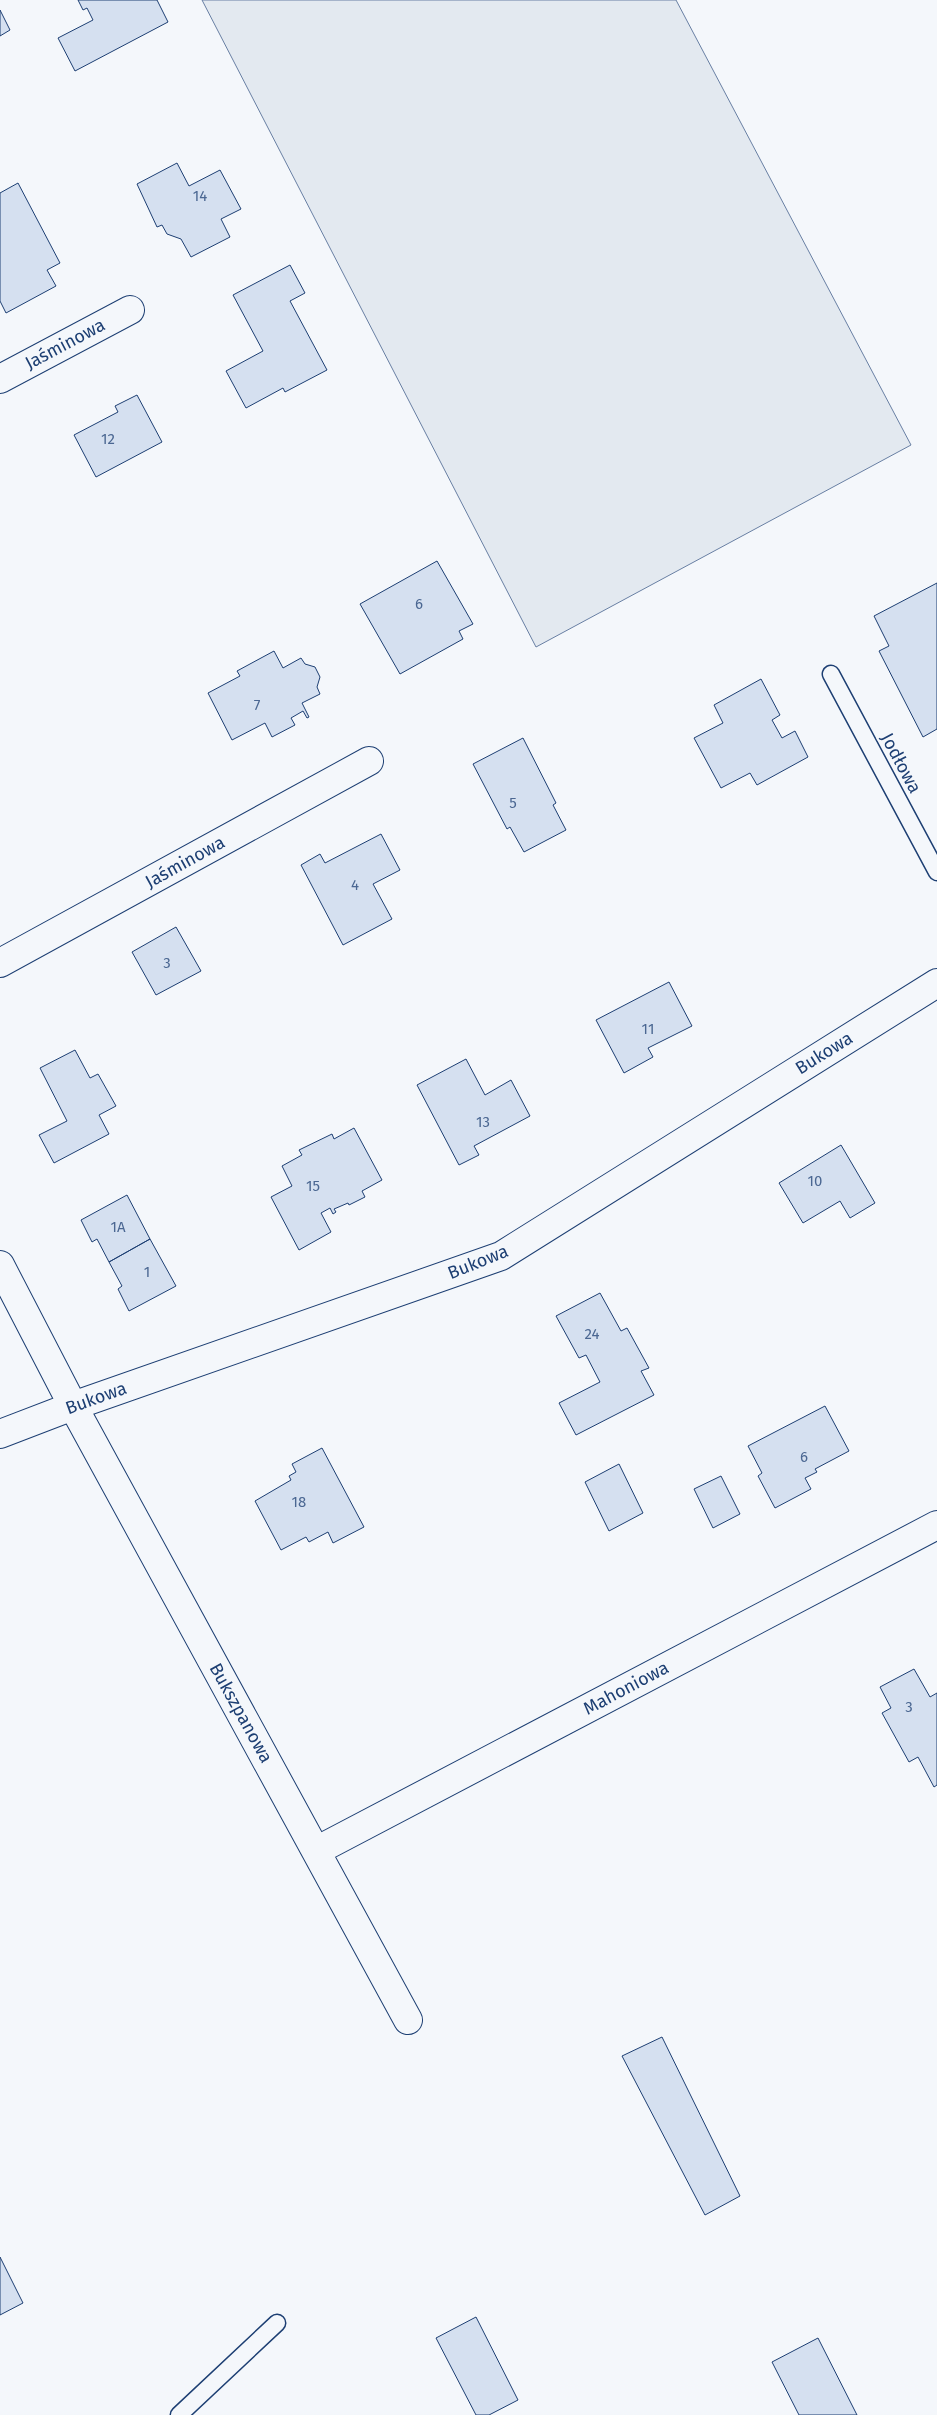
<svg xmlns="http://www.w3.org/2000/svg" width="937" height="2415" viewBox="0 0 937 2415" font-family="'Fira Sans',sans-serif">
  <style>
    .green { fill: #e3e9f0; stroke: #687fa3 }
    .building { fill: #d5e0f0; stroke: #1d3f73 }
    .lines { fill: none; stroke-linecap: round; stroke-linejoin: round }
    .service-casing { stroke: #1d3f73; stroke-width: 19 }
    .minor-casing { stroke: #1d3f73; stroke-width: 30 }
    .service { stroke: #f4f7fb; stroke-width: 16 }
    .minor { stroke: #f4f7fb; stroke-width: 28 }
    .labels { text-anchor: middle; dominant-baseline: central; stroke-width: 4; stroke-linejoin: round; paint-order: stroke }
    .number-label { font-size: 15px; fill: #4b6792 }
    .street-label { font-size: 18px; fill: #1d3f73; stroke: #f4f7fb }
  </style>
  <rect width="100%" height="100%" fill="#f4f7fb"/>
  <path class="green" d="M202 0H676L911 445 536 647Z"/>
  <path class="building" d="M78 0H157L168 22 75 71 58 38 93 20 87 8 83 10Z
    M0 10 10 30 0 36Z
    M177 163 189 186 220 170 241 209 221 219 230 237 191 257 181 239 167 234 162 225 157 227 137 184Z
    M18 183 60 263 47 270 56 286 6 313 0 301V193Z
    M290 265 305 293 290 301 327 370 285 392 283 388 246 408 226 371 263 351 233 295Z
    M137 395 162 442 96 477 74 435 118 412 115 406Z
    M437 561 473 624 459 631 463 639 400 674 360 604Z
    M937 583V729L923 737 879 651 889 646 874 616Z
    M274 651 283 668 301 658 305 664 315 667 320 677 317 687 320 694 302 703 309 717 307 718 303 711 291 718 295 725 272 737 265 723 232 740 208 693 240 676 237 671Z
    M761 679 780 715 772 720 782 738 795 731 808 757 757 785 750 773 721 788 694 738 723 723 714 705Z
    M523 738 556 803 553 805 566 830 524 852 510 827 507 829 473 764Z
    M381 834 400 870 373 884 392 919 343 945 301 865 320 854 325 863Z
    M176 927 201 971 156 995 132 952Z
    M669 982 692 1026 648 1048 653 1057 624 1073 596 1020Z
    M75 1050 90 1078 98 1074 116 1106 99 1115 109 1134 54 1163 39 1135 67 1121 40 1068Z
    M466 1059 485 1095 511 1080 530 1116 474 1146 479 1155 459 1165 417 1085Z
    M354 1128 382 1180 362 1191 365 1197 349 1205 348 1203 334 1209 336 1212 333 1214 330 1208 321 1213 331 1232 299 1250 271 1197 292 1186 282 1166 302 1155 299 1150 332 1134 334 1139Z
    M841 1145 875 1203 850 1218 840 1201 803 1223 779 1183Z
    M127 1195 150 1239 109 1262 97 1239 92 1242 81 1220Z
    M150 1239 176 1286 129 1311 118 1289 122 1286 109 1262Z
    M600 1293 621 1331 627 1328 649 1368 641 1371 654 1395 576 1435 559 1403 600 1382 586 1355 579 1358 556 1316Z
    M825 1406 849 1451 815 1469 817 1472 805 1478 811 1489 775 1508 758 1476 762 1473 748 1446Z
    M322 1448 364 1527 333 1543 328 1532 309 1542 306 1537 281 1550 255 1501 291 1480 289 1476 296 1472 292 1464Z
    M619 1464 643 1513 609 1531 585 1482Z
    M721 1476 740 1514 713 1528 694 1489Z
    M914 1669 930 1697 937 1693V1785L934 1787 918 1757 909 1762 882 1713 891 1708 880 1687Z
    M662 2037 740 2196 705 2215 622 2056Z
    M0 2257 23 2303 0 2315Z
    M476 2317 518 2400 489 2415H476L436 2338Z
    M818 2338 857 2415H799L772 2362Z"/>
  <g class="lines">
    <g class="service-casing">
      <path id="service" d="M831 674 937 872
        M179 2415 277 2323"/>
    </g>
    <g class="minor-casing">
      <path id="minor" d="M0 379 130 310
        M0 963 369 761
        M0 1265 73 1406 408 2020
        M0 1434 73 1406 501 1256 937 983
        M316 1851 937 1525"/>
    </g>
    <use href="#service" class="service"/>
    <use href="#minor" class="minor"/>
  </g>
  <g class="labels">
    <g class="number-label">
      <text x="200" y="196">14</text>
      <text x="108" y="439">12</text>
      <text x="419" y="604">6</text>
      <text x="257" y="705">7</text>
      <text x="513" y="803">5</text>
      <text x="355" y="885">4</text>
      <text x="167" y="963">3</text>
      <text x="648" y="1029">11</text>
      <text x="483" y="1122">13</text>
      <text x="815" y="1181">10</text>
      <text x="313" y="1186">15</text>
      <text x="118" y="1227">1A</text>
      <text x="147" y="1272">1</text>
      <text x="592" y="1334">24</text>
      <text x="804" y="1457">6</text>
      <text x="299" y="1502">18</text>
      <text x="909" y="1707">3</text>
    </g>
    <g class="street-label">
      <text transform="translate(65 344) rotate(-28)">Jaśminowa</text>
      <text transform="translate(901 763) rotate(62)">Jodłowa</text>
      <text transform="translate(185 862) rotate(-29)">Jaśminowa</text>
      <text transform="translate(824 1053) rotate(-32)">Bukowa</text>
      <text transform="translate(478 1262) rotate(-22)">Bukowa</text>
      <text transform="translate(96 1398) rotate(-20)">Bukowa</text>
      <text transform="translate(626 1688) rotate(-28)">Mahoniowa</text>
      <text transform="translate(241 1713) rotate(61)">Bukszpanowa</text>
    </g>
  </g>
</svg>
